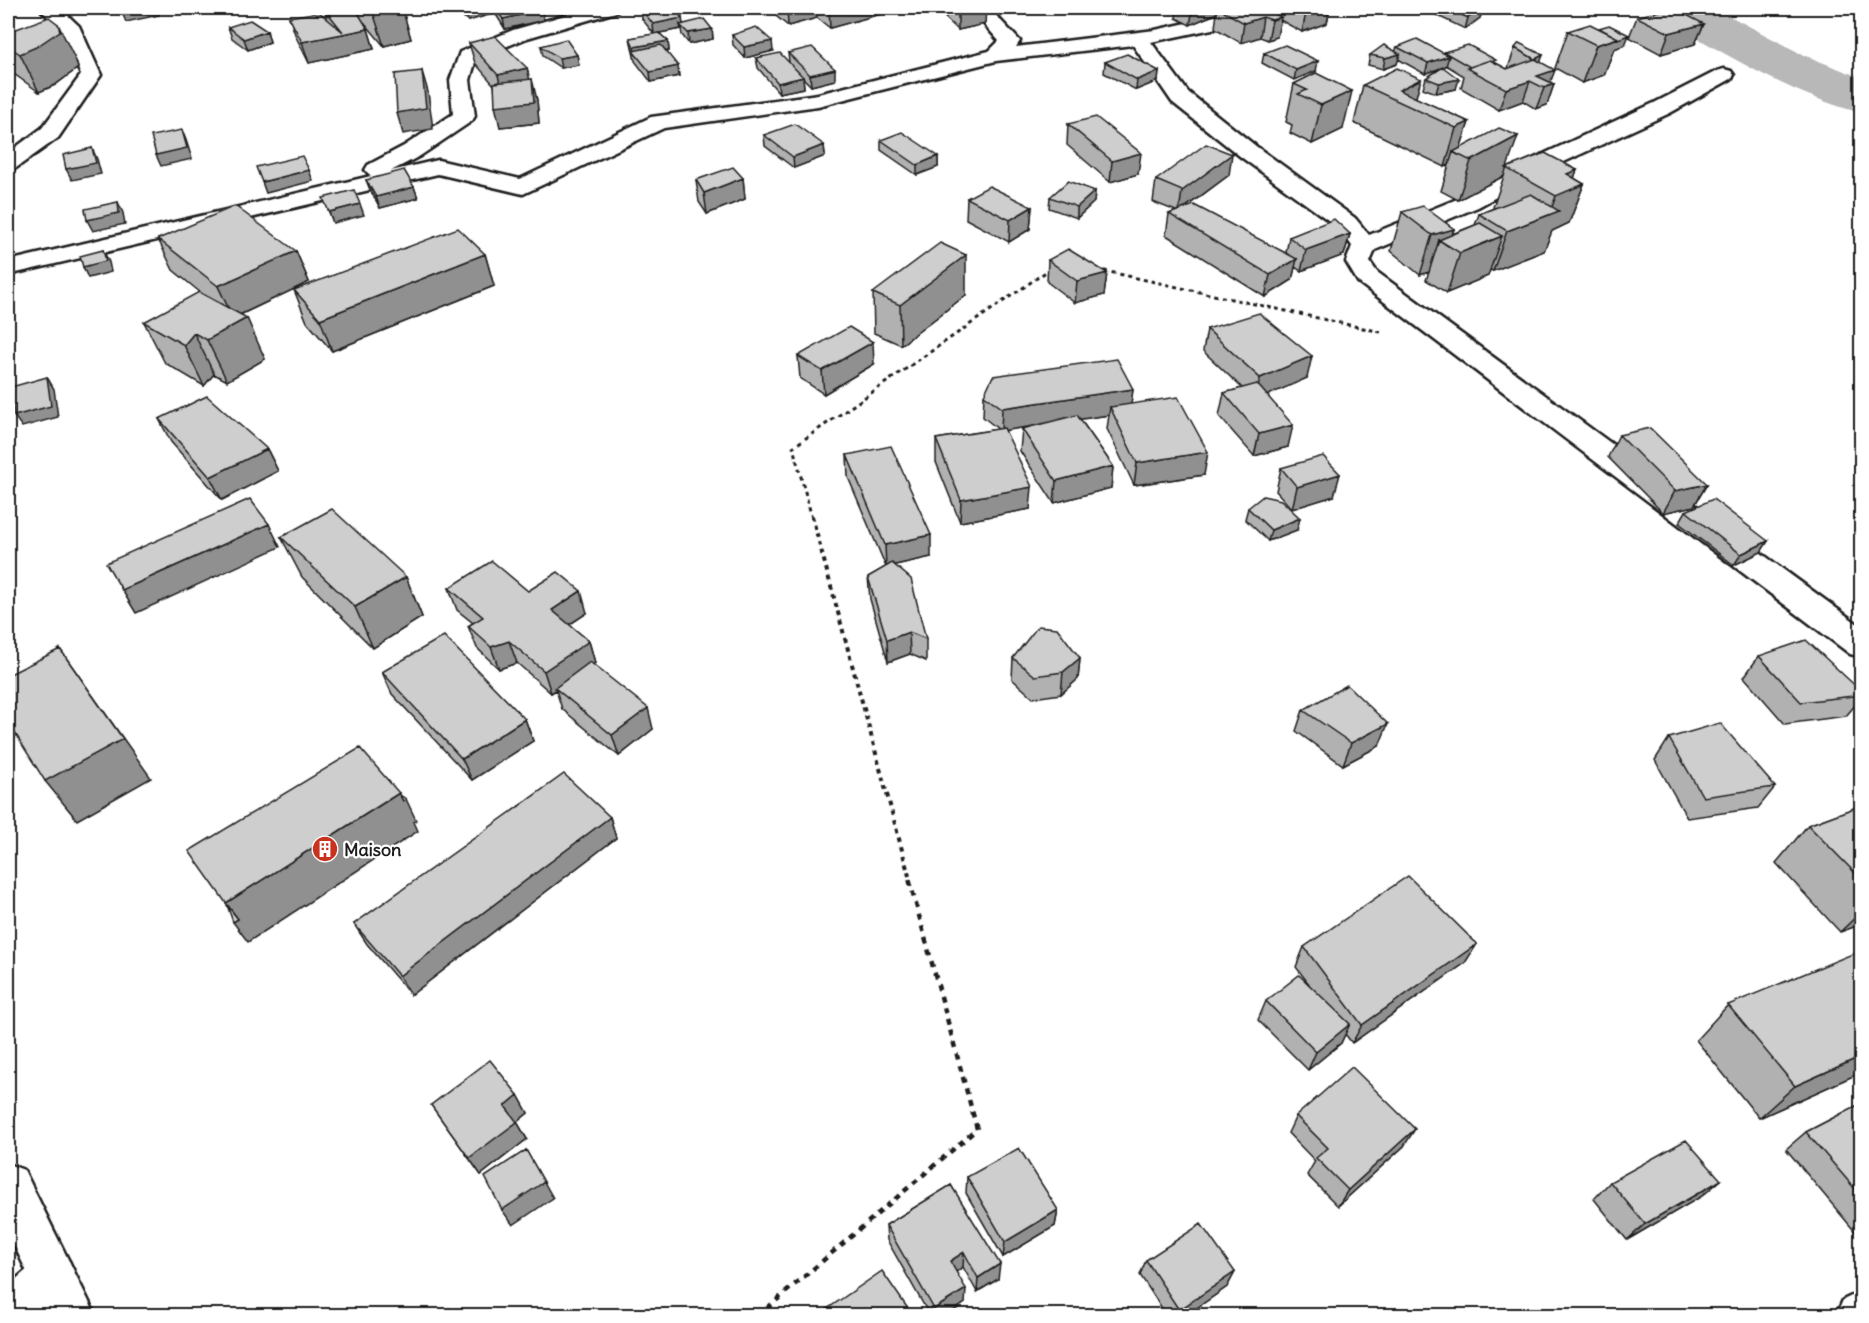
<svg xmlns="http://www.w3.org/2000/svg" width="1869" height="1323" viewBox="0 0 1869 1323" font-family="Delius,sans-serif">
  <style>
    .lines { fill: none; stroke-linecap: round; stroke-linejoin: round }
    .river { fill: #b8b8b8; fill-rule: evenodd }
    .street-casing { stroke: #1c1c1c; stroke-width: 5 }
    .secondary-casing { stroke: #1c1c1c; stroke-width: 5 }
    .path-far2 { stroke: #1c1c1c; stroke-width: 3; stroke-dasharray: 4 4; stroke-linecap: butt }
    .path-far1 { stroke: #1c1c1c; stroke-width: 4; stroke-dasharray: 4.5 4.5; stroke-linecap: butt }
    .path { stroke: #1c1c1c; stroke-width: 4.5; stroke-dasharray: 6 6; stroke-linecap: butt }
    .street { fill: #fff; fill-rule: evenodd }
    .secondary { fill: #fff; fill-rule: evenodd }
    .wall { fill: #b1b1b1; stroke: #1c1c1c; stroke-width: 1.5 }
    .shaded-wall { fill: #909090; stroke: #1c1c1c; stroke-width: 1.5 }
    .building { fill: #cecece; stroke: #1c1c1c; stroke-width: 1.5 }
    .labels { text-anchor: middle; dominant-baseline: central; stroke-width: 4.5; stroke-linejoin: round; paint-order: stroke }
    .poi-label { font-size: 18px; font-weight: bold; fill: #1c1c1c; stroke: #fff; text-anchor: start }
  </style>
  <rect width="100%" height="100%" fill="#fff"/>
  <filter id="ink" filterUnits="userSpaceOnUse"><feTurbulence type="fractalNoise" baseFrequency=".0167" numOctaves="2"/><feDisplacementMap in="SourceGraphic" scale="12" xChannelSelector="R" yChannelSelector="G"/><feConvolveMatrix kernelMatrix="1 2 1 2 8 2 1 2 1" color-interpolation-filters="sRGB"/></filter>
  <g filter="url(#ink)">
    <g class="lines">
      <path class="river" d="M1656 8H1715L1801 54 1862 78V113C1790 95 1726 54 1663 18Z"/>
      <g class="street-casing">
        <path id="street" d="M39 8H60L79 26 101 75 58 138 16 168 8 170V153L42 128 81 75 60 29Z
          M590 8H619L616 12 527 38 476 59 470 80 475 116 472 121 420 156 391 171 438 160 520 179 651 117 818 94 989 51 999 41 970 8H989L1020 41 1016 47 1155 30 1205 19 1239 8H1266L1264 12 1217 28 1151 42 1188 92 1257 147 1355 218 1369 235 1462 197 1524 163 1654 103 1717 71 1724 69 1731 71 1734 75 1731 79 1670 113 1540 173 1478 207 1375 250 1370 262 1377 272 1862 627V657L1850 654 1358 282 1346 262 1352 246 1339 228 1241 157 1172 102 1133 45 996 61 818 106 664 128 523 194 438 174 8 275V261L371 176 365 170 368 165 404 146 453 114 450 80 460 52 513 30Z
          M53 1254 69 1261 76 1277 69 1293 44 1316H8V1286L37 1261Z
          M1862 1291V1316H1836L1843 1300Z"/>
      </g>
      <g class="secondary-casing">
        <path id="secondary" d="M8 1164 24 1170 96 1316H48L8 1232Z"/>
      </g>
      <path class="path-far2" d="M1096 269 1381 332
        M812 518 793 447 1050 269"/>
      <path class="path-far1" d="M812 516 909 876"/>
      <path class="path" d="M758 1316 977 1129 908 875"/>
      <use href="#street" class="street"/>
      <use href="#secondary" class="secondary"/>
    </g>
    <path class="wall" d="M324 8 360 16 357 8H402L411 39 384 46 364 22 368 29 374 49 309 63 296 37 289 17 327 19Z
      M452 8H495L544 20 505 29 495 13 468 21Z
      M775 8H899V9L830 28 817 18 788 26 776 16Z
      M937 8H986L985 24 958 30 937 10Z
      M1070 8H1087L1079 11Z
      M1177 8H1330L1327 23 1302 32 1280 20 1277 37 1268 40 1260 37 1241 43 1215 28 1217 13 1190 25 1176 18Z
      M1421 8H1483L1480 18 1465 29Z
      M641 9 683 24 712 29 713 39 689 44 682 35 681 29 659 33 668 41 669 51 667 52 679 76 651 82 635 61 630 38 654 34 642 19Z
      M1637 17 1704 24 1695 44 1661 54 1629 37Z
      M228 27 267 31 270 42 248 50 232 38Z
      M1568 31 1625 45 1614 49 1604 75 1582 83 1555 68Z
      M8 32 76 61 78 68 55 85 39 92 14 74 8 62Z
      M732 35 773 51 745 58 733 45Z
      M469 43 527 68 529 79 537 100 539 123 500 127 494 85 475 63Z
      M541 46 577 55 579 65 561 68 543 56Z
      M1397 47 1444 53V52L1496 63 1507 69 1508 68 1515 48 1540 62 1550 83 1554 84 1547 105 1536 109 1523 101 1499 110 1461 88 1464 76 1446 65V66L1443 67 1456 89 1436 93 1423 88 1426 78 1441 68 1425 74 1398 59 1397 64 1383 69 1368 65 1370 55 1395 52Z
      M788 53 835 80 811 86 803 78 804 88 779 93 758 68 756 58 789 62Z
      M1264 53 1316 71 1294 80 1262 63Z
      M1105 62 1159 71 1158 81 1136 90 1104 73Z
      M1316 73 1343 129 1312 144 1290 133 1292 125 1286 122 1294 84Z
      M1363 85 1416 98 1469 122 1460 149 1507 168 1577 170 1574 178 1584 184 1569 223 1552 231 1544 251 1493 271 1490 270 1488 276 1447 293 1426 280 1429 272 1420 275 1391 251 1402 212 1454 229 1452 234 1475 225 1479 214 1494 208 1493 207 1504 176 1458 200 1441 191 1449 165 1445 167 1354 123Z
      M1068 124 1138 174 1110 182 1067 145Z
      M764 135 824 145 825 156 794 168 765 146Z
      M881 140 938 156V167L917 175 881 150Z
      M1229 175 1185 208 1286 253 1289 237 1350 234 1344 255 1301 271 1295 267 1292 280 1265 297 1166 235 1169 214 1176 211 1153 202 1156 180Z
      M743 178 745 199 707 214 699 202 696 180Z
      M366 180 414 187 418 198 380 208 370 190Z
      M1095 191 1094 202 1077 218 1049 208 1050 197Z
      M967 198 1032 207 1030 229 1009 242 966 219Z
      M158 239 296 251 309 282 240 315 265 359 227 381 214 374 204 386 165 363 144 322 201 293 173 270Z
      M485 254 494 286 332 351 307 322 294 290Z
      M1048 260 1107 273 1104 295 1075 303 1047 282Z
      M873 293 966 295 901 345 874 333Z
      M1207 329 1307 378 1267 395 1288 447 1254 456 1219 416 1224 393 1242 388 1203 351Z
      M798 356 874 364 824 394 800 378Z
      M1133 389 1131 404 1204 475 1134 485 1107 429 1109 415 1080 419 1113 466 1111 488 1054 503 1020 451 1022 429 1035 426 1005 430 1030 509 960 522 936 462V439L998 429 983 417 984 395Z
      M159 419 267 449 278 471 222 500 171 442Z
      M1619 435 1707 484 1694 506 1663 513 1608 457Z
      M847 455 931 557 895 565 926 639V661L910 654 888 662 870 599 868 577 886 567 848 477Z
      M1281 468 1334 496 1292 509 1276 491Z
      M1248 508 1297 530 1268 541 1245 519Z
      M1686 511 1768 541 1761 552 1734 565 1679 523Z
      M281 537 406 577 422 617 373 648 302 577Z
      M449 588 528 591 587 613 569 625 589 641 595 663 593 664 653 729 619 756 562 709 556 690 551 693 517 663 499 669 477 648 468 626 473 623 457 610Z
      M1759 656 1862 692V697L1846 716 1785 724 1744 677Z
      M1013 658H1080L1078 679 1061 694 1033 698 1012 679Z
      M382 672 525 719 533 741 472 780 392 694Z
      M1303 710 1379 746 1343 765 1296 731Z
      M1669 738 1775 787 1758 808 1687 818 1655 760Z
      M1862 805V924L1840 932 1776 863 1808 825Z
      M610 817 616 838 411 995 367 944 354 924Z
      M1304 947 1465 963 1352 1043 1345 1034 1341 1043 1308 1070 1258 1020 1266 1001 1309 984 1296 967Z
      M1728 1005 1862 1072 1759 1118 1696 1040Z
      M518 1095 528 1113 517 1122 527 1139 481 1175 431 1105Z
      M1862 1103V1240L1786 1149 1806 1132Z
      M1296 1116 1404 1146 1338 1206 1307 1175 1315 1161 1288 1133Z
      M967 1177 1058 1210 1055 1226 1003 1257 966 1193Z
      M1721 1180 1702 1196 1627 1240 1594 1199 1610 1182Z
      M951 1185 998 1279 977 1292 963 1267 956 1272 965 1303 946 1316H930L887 1240 886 1225Z
      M1146 1260 1235 1272 1227 1287 1185 1316H1167L1140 1275Z"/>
    <path class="shaded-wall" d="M120 8H156L159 15 126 22Z
      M380 8H402L411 39 384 46 372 9Z
      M476 8H493L495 13 468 21 465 11Z
      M787 8H817V18L788 26Z
      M829 8H899V9L830 28Z
      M968 8H986L985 24 958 30V10Z
      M1079 8H1087L1079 11Z
      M1193 8H1223H1218L1217 13 1190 25Z
      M1307 8H1330L1327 23 1302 32Z
      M1483 8 1480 18 1465 29 1468 18Z
      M542 10 544 20 505 29 503 19Z
      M1263 17 1260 37 1241 43 1244 23Z
      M1281 17 1277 37 1268 40 1272 20Z
      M682 18 684 29 680 25 681 29 654 34 653 24Z
      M58 24 76 61 78 68 55 85 39 92 20 54Z
      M1704 24 1695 44 1661 54 1669 33Z
      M368 29 374 49 309 63 302 42Z
      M712 29 713 39 689 44 688 33Z
      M267 31 270 42 248 50 244 39Z
      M1629 35 1625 45 1614 49 1604 75 1582 83 1596 45Z
      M668 41 669 51 638 57 635 54 634 47Z
      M772 41 773 51 745 58 744 47Z
      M1400 54 1397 64 1383 69 1385 58Z
      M577 55 579 65 561 68 559 58Z
      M1543 55 1536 75 1535 59Z
      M1449 56 1446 66 1425 74 1428 63Z
      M1318 61 1316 71 1294 80 1296 70Z
      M678 66 679 76 651 82 650 72Z
      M527 68 532 89 503 96 498 75Z
      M835 69V80L811 86 810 75Z
      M1555 70 1549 86 1554 84 1547 105 1536 109 1544 88 1537 76Z
      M422 71 428 92 433 129 403 134 397 113Z
      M1159 71 1158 81 1136 90 1137 80Z
      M803 77 804 88 779 93 778 83Z
      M532 79 537 100 539 123 500 127 495 106Z
      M1421 79 1413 108 1399 90Z
      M1459 79 1456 89 1436 93 1439 83Z
      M1530 81 1523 101 1499 110 1506 89Z
      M1352 91 1343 129 1312 144 1321 105Z
      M1469 122 1458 155 1453 152 1449 165 1445 167 1456 128Z
      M182 130 186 140 192 159 161 166 156 155Z
      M1518 136 1504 176 1458 200 1471 161Z
      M824 145 825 156 794 168 793 157Z
      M92 148 97 159 101 174 72 180 66 169Z
      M1141 153 1138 174 1110 182 1112 161Z
      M1232 154 1229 175 1179 212 1182 191Z
      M938 156V167L917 175V165Z
      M309 170 313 181 266 193 262 182Z
      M1577 170 1570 190 1584 184 1569 223 1552 231 1544 251 1493 271 1507 231 1549 215 1556 196 1567 174Z
      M743 178 745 199 707 214 704 193Z
      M414 187 418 198 380 208 376 197Z
      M1095 191 1094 202 1077 218V207Z
      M118 202 123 213 125 224 93 231 87 220Z
      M360 204 364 215 333 223 329 212Z
      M1032 207 1030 229 1009 242 1010 220Z
      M1454 229 1448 246 1439 240 1429 272 1420 275 1432 235Z
      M1350 234 1344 255 1301 271 1306 250Z
      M1502 236 1488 276 1447 293 1460 253Z
      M103 250 109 262 111 272 88 278 83 267Z
      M296 251 309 282 233 318 218 286Z
      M485 254 494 286 332 351 320 319Z
      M966 255V295L901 345 900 305Z
      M1297 259 1292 280 1265 297 1270 275Z
      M1107 273 1104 295 1075 303 1077 281Z
      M247 318 265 359 227 381 207 340Z
      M194 333 214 374 204 386 184 345Z
      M873 342 874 364 824 394 822 371Z
      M1312 356 1307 378 1255 401 1260 378Z
      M47 377 54 389 58 417 22 427 14 416Z
      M1133 389 1130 412 1110 407 1109 415 1001 431 1002 408Z
      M1293 425 1288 447 1254 456 1259 434Z
      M267 449 278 471 222 500 210 477Z
      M1208 452 1204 475 1134 485 1137 463Z
      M1113 466 1111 488 1054 503 1056 481Z
      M1340 474 1334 496 1292 509 1297 487Z
      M1707 484 1694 506 1663 513 1675 491Z
      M1032 487 1030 509 960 522 961 500Z
      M1300 518 1297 530 1268 541 1271 530Z
      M269 524 280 547 136 613 122 590Z
      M931 535V557L886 567 885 545Z
      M1768 541 1761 552 1734 565 1741 554Z
      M406 577 422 617 373 648 355 607Z
      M581 591 587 613 558 632 552 610Z
      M909 632 910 654 888 662 887 640Z
      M509 641 517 663 499 669 491 647Z
      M589 641 595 663 557 689 555 688 556 690 551 693 544 671Z
      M60 649 151 778 77 820 45 781Z
      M1080 658 1078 679 1061 694 1063 672Z
      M648 708 653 729 619 756 612 735Z
      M525 719 533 741 472 780 462 759Z
      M1388 724 1379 746 1343 765 1351 743Z
      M399 793 403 801 406 799 416 820 414 822 418 831 248 942 233 922 238 919 226 903Z
      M610 817 616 838 411 995 399 976Z
      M1862 911V924L1840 932Z
      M1477 944 1465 963 1352 1043 1362 1025Z
      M1350 1024 1341 1043 1308 1070 1316 1052Z
      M1862 1056V1072L1759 1118 1795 1086Z
      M518 1095 528 1113 517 1122 527 1139 481 1175 469 1158 505 1106Z
      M1415 1129 1404 1146 1338 1206 1348 1190Z
      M526 1150 553 1198 513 1225 502 1210Z
      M1721 1180 1702 1196 1627 1240 1645 1224Z
      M1058 1210 1055 1226 1003 1257 1005 1242Z
      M964 1252 963 1267 950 1276V1261Z
      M1000 1264 998 1279 977 1292 978 1278Z
      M1235 1272 1227 1287 1185 1316H1176L1179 1310Z
      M966 1289 965 1303 946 1316H934V1309Z"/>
    <path class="building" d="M324 8H355L368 29 302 42 289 17 319 12 343 32Z
      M461 8H476L465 11Z
      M495 8H540L542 10 503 19Z
      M645 8H674L682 18 653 24 641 9Z
      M956 8H968L958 10Z
      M1218 8H1264L1281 17 1272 20 1263 17 1244 23Z
      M1445 8H1483L1468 18Z
      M1670 8H1673L1704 24 1669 33 1637 17Z
      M49 17 58 24 60 31 36 47 20 54 8 46V32Z
      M704 19 712 29 688 33 680 25Z
      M250 20 267 31 244 39 228 27Z
      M1590 24 1618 38 1596 45 1568 31Z
      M1609 25 1629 35 1618 39V38L1599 28Z
      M756 27 772 41 744 47 732 35Z
      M659 33 668 41 634 47 630 38Z
      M495 36 527 68 498 75 469 43Z
      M566 39 577 55 559 58 541 46Z
      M1417 39 1449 56 1428 63 1397 47Z
      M1519 43 1543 55 1535 59 1555 70 1537 76 1554 84 1544 88 1530 81 1506 89 1467 68 1490 60 1507 69 1535 59 1515 48Z
      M661 45 678 66 650 72 633 51Z
      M1285 45 1318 61 1296 70 1264 53Z
      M1384 45 1400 54 1385 58 1370 55Z
      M1468 45 1496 60 1493 61 1490 60 1470 67 1444 52Z
      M812 47 835 69 810 75 788 53Z
      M780 53 803 77 778 83 756 58Z
      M1127 54 1159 71 1137 80 1105 62Z
      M1443 67 1459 79 1439 83 1426 78Z
      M1397 68 1421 79 1399 90 1469 122 1456 128 1363 85Z
      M422 71 426 108 397 113 395 74Z
      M1316 73 1352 91 1321 105 1298 94 1307 90 1294 84Z
      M532 79 534 102 495 106 494 83Z
      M1096 117 1141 153 1112 161 1068 124Z
      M795 124 824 145 793 157 764 135Z
      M1499 128 1518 136 1471 161 1453 152Z
      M182 130 187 148 156 155 151 136Z
      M902 132 938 156 917 165 881 140Z
      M1206 144 1232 154 1182 191 1156 180Z
      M92 148 96 163 66 169 63 155Z
      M1545 153 1577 170 1567 174 1584 184 1556 196 1506 168Z
      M302 156 309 170 262 182 256 167Z
      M733 167 743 178 704 193 696 180Z
      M404 170 414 187 376 197 366 180Z
      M1068 181 1095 191 1077 207 1050 197Z
      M989 186 1032 207 1010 220 967 198Z
      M354 190 360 204 329 212 323 198Z
      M1531 194 1559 211 1507 231 1479 214Z
      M118 202 119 213 87 220 85 209Z
      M1194 205 1297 259 1270 275 1169 214Z
      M235 206 296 251 218 286 158 239Z
      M1423 206 1454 229 1432 235 1402 212Z
      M1334 219 1350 234 1306 250 1289 237Z
      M1480 223 1502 236 1460 253 1439 240Z
      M458 228 485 254 320 319 294 290Z
      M940 243 966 255 900 305 873 293Z
      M1068 249 1107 273 1077 281 1048 260Z
      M103 250 106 261 83 267 80 256Z
      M199 292 247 318 207 340 194 333 184 345 144 322Z
      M1259 313 1312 356 1260 378 1207 329Z
      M849 327 873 342 822 371 798 356Z
      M1117 359 1133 389 1002 408 984 395 993 376Z
      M47 377 51 406 14 416 11 387Z
      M1257 384 1293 425 1259 434 1224 393Z
      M207 396 267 449 210 477 159 419Z
      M1178 397 1208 452 1137 463 1110 407Z
      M1077 415 1113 466 1056 481 1022 429Z
      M1004 428 1032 487 961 500 936 439Z
      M1650 428 1707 484 1675 491 1619 435Z
      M891 446 931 535 885 545 847 455Z
      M1323 456 1340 474 1297 487 1281 468Z
      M1263 496 1281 500 1300 518 1271 530 1248 508Z
      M250 499 269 524 122 590 106 563Z
      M1713 499 1768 541 1741 554 1686 511Z
      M332 509 406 577 355 607 281 537Z
      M492 561 528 591 558 572 581 591 552 610 589 641 544 671 509 641 491 647 468 626 483 617 449 588Z
      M892 563 911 579 926 639 909 632 887 640 868 577Z
      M1038 626 1057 628 1080 658 1063 672 1035 676 1013 658Z
      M444 636 525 719 462 759 382 672Z
      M1806 640 1862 692V695L1801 702 1759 656Z
      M60 649 123 739 45 781 8 722V675Z
      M590 662 648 708 612 735 555 688Z
      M1347 685 1388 724 1351 743 1303 710Z
      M1720 723 1775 787 1703 797 1669 738Z
      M360 748 399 793 226 903 189 851Z
      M564 774 610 817 399 976 354 924Z
      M400 795 406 799 403 801Z
      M1862 805V880L1808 825Z
      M1408 876 1477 944 1362 1025 1304 947Z
      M227 905 238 919 233 922Z
      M1862 950V1056L1795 1086 1728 1005Z
      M1299 975 1350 1024 1316 1052 1266 1001Z
      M490 1060 518 1095 505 1106 517 1122 469 1158 431 1105Z
      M1352 1067 1415 1129 1348 1190 1316 1158 1328 1148 1296 1116Z
      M1862 1103V1197L1806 1132Z
      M1686 1140 1721 1180 1645 1224 1610 1182Z
      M1019 1148 1058 1210 1005 1242 967 1177Z
      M526 1150 544 1182 502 1210 485 1177Z
      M951 1185 1000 1264 978 1278 964 1252 950 1261 966 1289 934 1309 886 1225Z
      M1201 1224 1235 1272 1179 1310 1146 1260Z
      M882 1271 913 1316H817Z
      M449 1308 454 1316H439Z"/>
  </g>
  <defs>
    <g id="building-disc" transform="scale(1.35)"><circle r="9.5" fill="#c8321e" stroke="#fff"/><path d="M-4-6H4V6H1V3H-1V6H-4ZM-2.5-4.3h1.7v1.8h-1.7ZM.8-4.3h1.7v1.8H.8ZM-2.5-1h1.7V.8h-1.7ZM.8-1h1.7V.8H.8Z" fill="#fff"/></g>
  </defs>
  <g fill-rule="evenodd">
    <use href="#building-disc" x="325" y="849"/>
  </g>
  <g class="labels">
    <g class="poi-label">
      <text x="344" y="849">Maison</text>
    </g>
  </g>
  <rect width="1869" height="1323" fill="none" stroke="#fff" stroke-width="30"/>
  <rect x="15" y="15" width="1839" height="1293" fill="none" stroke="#1c1c1c" stroke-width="2" filter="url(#ink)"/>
</svg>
